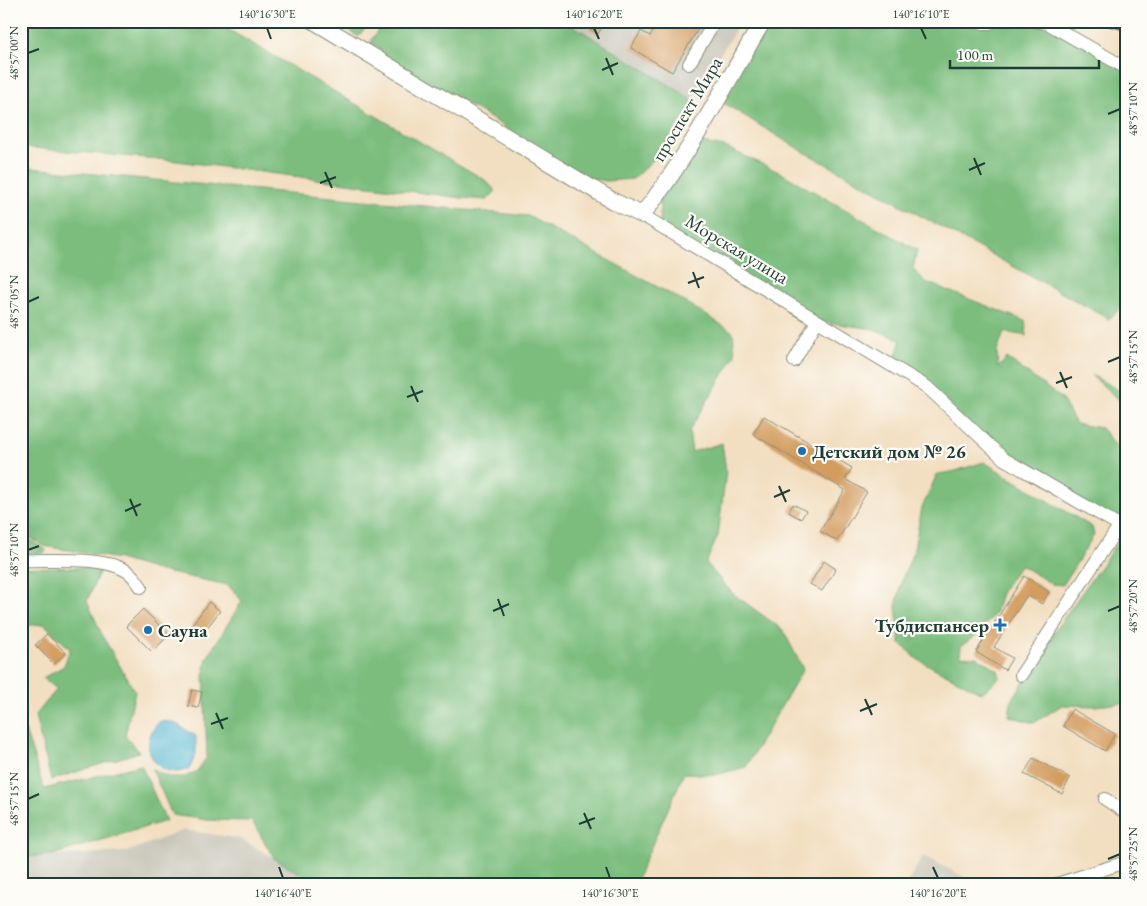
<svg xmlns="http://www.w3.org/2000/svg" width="1147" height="906" viewBox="0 0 1147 906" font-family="'EB Garamond',serif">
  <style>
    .industrial { fill: #c7c4b8 }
    .forest { fill: #7cbd7e; stroke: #4e7d59 }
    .water { fill: #4eb3cd; stroke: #367880 }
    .building { fill: #d49d60 }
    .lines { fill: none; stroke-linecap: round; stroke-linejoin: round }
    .minor-casing { stroke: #888e7a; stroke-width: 14 }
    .major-casing { stroke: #888e7a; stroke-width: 18 }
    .minor { stroke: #fff; stroke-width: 12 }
    .major { stroke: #fff; stroke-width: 16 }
    .rail-casing { stroke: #1f3d34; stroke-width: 5 }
    .rail { stroke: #fdfcf7; stroke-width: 3; stroke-dasharray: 9; stroke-linecap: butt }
    .ticks { fill: none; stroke: #1f3d34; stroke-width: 2 }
    .poi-dot { fill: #1f6fb2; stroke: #fdfcf7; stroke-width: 2 }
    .labels { text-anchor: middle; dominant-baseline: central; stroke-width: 4.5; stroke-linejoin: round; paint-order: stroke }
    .street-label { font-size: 19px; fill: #1f3d34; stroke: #fdfcf7 }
    .poi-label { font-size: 19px; font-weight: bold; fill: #1f3d34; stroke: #fdfcf7; text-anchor: start }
    .neatline { fill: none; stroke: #1f3d34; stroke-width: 2 }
    .ticks-label { font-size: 12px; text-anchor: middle; fill: #1f3d34 }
  </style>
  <rect width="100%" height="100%" fill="#fdfcf7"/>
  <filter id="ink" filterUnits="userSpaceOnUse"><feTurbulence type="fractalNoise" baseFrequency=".02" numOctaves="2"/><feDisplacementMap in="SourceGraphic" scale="10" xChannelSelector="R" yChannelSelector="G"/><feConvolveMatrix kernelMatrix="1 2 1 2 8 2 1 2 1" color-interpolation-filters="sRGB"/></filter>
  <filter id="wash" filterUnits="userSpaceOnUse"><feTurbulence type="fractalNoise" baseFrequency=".0096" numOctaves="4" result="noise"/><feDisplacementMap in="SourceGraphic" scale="20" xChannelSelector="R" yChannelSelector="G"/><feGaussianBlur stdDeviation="1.12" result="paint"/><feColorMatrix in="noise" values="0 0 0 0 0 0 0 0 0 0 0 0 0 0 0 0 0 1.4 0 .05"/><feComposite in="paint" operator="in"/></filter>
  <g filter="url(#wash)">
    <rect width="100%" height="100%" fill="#f2dec0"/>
    <path class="industrial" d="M565 21H741L692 99Z
      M185 830 241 839 320 885H21V857L126 852Z
      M923 856 980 885H906Z"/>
    <path class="forest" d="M21 21H214L485 180 496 191 487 200 462 198 169 160 21 147Z
      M338 21H366L367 26 358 37Z
      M394 21H565L692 99 691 107 654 159 633 179 606 181 583 177 481 112 389 59 371 41 380 27Z
      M763 21H1035L1115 62 1126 54V303L1109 319 797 148 717 99Z
      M692 141 725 147 781 173 917 250 913 269 926 282 1025 321 1027 336 1004 332 997 352 998 368 1007 358 1062 399 1076 424 1101 428 1126 458V529L1004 459 927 387 892 367 901 340 874 329 817 321 660 226V193Z
      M21 167 528 216 685 302 733 332 735 355 689 431 692 452 722 443 726 471 718 536 706 563 732 593 783 630 803 669 746 767 715 775 684 773 634 885H320L274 858 252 821 207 820 172 815 152 769 168 777H185L197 771 207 757 204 673 207 658 242 601 228 585 160 571 119 559 44 546 21 532Z
      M1091 375 1126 394V406Z
      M984 462 1092 527 1094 535 1063 585 1052 584 1020 565 1001 593 995 614 974 637 961 646 960 656 977 657 998 670 1000 677 982 693 917 659 900 643 896 607 902 579 913 553 922 508 937 474 952 472Z
      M21 535 46 550 44 553H21Z
      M1120 539 1126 543 1124 703 1095 706 1062 705 1034 723 1009 716 1011 702 1059 625Z
      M21 567 101 568 87 601 103 637 135 692 125 735 139 752 51 780 35 716 57 689 43 678 64 666 70 649 44 624 21 626Z
      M25 730 44 789 141 765 166 821 52 855 21 857V737Z"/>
    <path class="water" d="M160 721 173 722 196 736V753L190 768C161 784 132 747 160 721Z"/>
    <g id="blocks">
      <path class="building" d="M593 21 604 24 598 34 589 28Z
        M659 21H703L672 72 631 48 641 31 650 36Z
        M764 416 852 468 845 479 867 492 837 541 820 531 845 490 753 434Z
        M793 504 806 511 801 519 789 512Z
        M824 561 836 569 822 591 810 584Z
        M1024 576 1049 592 1042 604 1027 595 994 647 1012 658 1005 670 976 652Z
        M209 602 220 611 202 634 191 626Z
        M143 609 169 635 152 652 126 626Z
        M47 634 66 653 54 664 35 645Z
        M192 690 202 692 198 708 188 706Z
        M1072 709 1115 734 1105 751 1063 726Z
        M1033 758 1070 778 1062 794 1024 774Z"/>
    </g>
  </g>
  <g filter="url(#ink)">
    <use href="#blocks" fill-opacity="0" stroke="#888e7a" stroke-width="1"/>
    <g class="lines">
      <g class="minor-casing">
        <path id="minor" d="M1035 21 1047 23 1126 68
          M689 64 715 21
          M642 215 927 387 1004 459 1126 529
          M794 361 817 321
          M21 560C51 561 99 556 125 570 132 573 137 581 141 587
          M1021 675 1119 526
          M1105 799 1126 813
          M1054 885 1126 862"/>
      </g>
      <g class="major-casing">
        <path id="major" d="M314 21 613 201 642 215C689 156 724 86 763 21
          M983 21H989"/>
      </g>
      <use href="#minor" class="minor"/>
      <use href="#major" class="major"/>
      <g class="rail-casing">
        <path id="rail" d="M1096 21 1126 28"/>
      </g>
      <use href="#rail" class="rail"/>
    </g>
  </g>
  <path class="ticks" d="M267 28 271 39M594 28 599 39M921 28 926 39M28 53 39 49M606 58 613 75M602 70 618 63M1108 114 1120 109M974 158 981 175M969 170 985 163M325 172 332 188M320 183 336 177M693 272 699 288M688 283 704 277M28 302 39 297M1108 362 1120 357M1060 372 1067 388M1056 383 1072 377M411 386 418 402M407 397 423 391M779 486 786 502M774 497 790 490M130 499 137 516M125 511 141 504M28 550 39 546M498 599 504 616M493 611 509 604M1108 611 1120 606M865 699 872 715M860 711 877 704M216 713 223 729M211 724 228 718M28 799 39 794M584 813 591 829M579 824 595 818M1108 859 1120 854M279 867 283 878M606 867 610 878M933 867 938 878"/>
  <g class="poi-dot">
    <circle cx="802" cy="451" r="5"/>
    <path d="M997.5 617.5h5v5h5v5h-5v5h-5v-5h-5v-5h5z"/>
    <circle cx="148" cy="630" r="5"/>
  </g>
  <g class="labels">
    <g class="street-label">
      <text transform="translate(687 109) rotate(-59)">проспект Мира</text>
      <text transform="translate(737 249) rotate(31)">Морская улица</text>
    </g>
    <g class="poi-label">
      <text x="812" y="451">Детский дом № 26</text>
      <text x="989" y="625" text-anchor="end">Тубдиспансер</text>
      <text x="158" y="630">Сауна</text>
    </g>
  </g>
  <rect width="1147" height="906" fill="none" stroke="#fdfcf7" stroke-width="55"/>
  <path d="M950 60v8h149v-8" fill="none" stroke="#1f3d34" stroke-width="2.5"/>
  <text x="957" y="60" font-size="15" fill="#1f3d34" stroke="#fdfcf7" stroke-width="4" paint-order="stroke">100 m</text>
  <rect x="28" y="28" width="1092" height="850" class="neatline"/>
  <g class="ticks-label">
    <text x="267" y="18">140°16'30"E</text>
    <text x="594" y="18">140°16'20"E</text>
    <text x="921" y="18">140°16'10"E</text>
    <text transform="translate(14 53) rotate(-90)" y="4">48°57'00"N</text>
    <text transform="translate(1133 109) rotate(-90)" y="4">48°57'10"N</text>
    <text transform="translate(14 302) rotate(-90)" y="4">48°57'05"N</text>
    <text transform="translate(1133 357) rotate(-90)" y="4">48°57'15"N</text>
    <text transform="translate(14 550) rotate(-90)" y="4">48°57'10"N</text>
    <text transform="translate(1133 606) rotate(-90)" y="4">48°57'20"N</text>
    <text transform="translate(14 799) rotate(-90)" y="4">48°57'15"N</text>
    <text transform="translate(1133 854) rotate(-90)" y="4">48°57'25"N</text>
    <text x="283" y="897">140°16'40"E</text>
    <text x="610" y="897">140°16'30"E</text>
    <text x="938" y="897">140°16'20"E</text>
  </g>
</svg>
